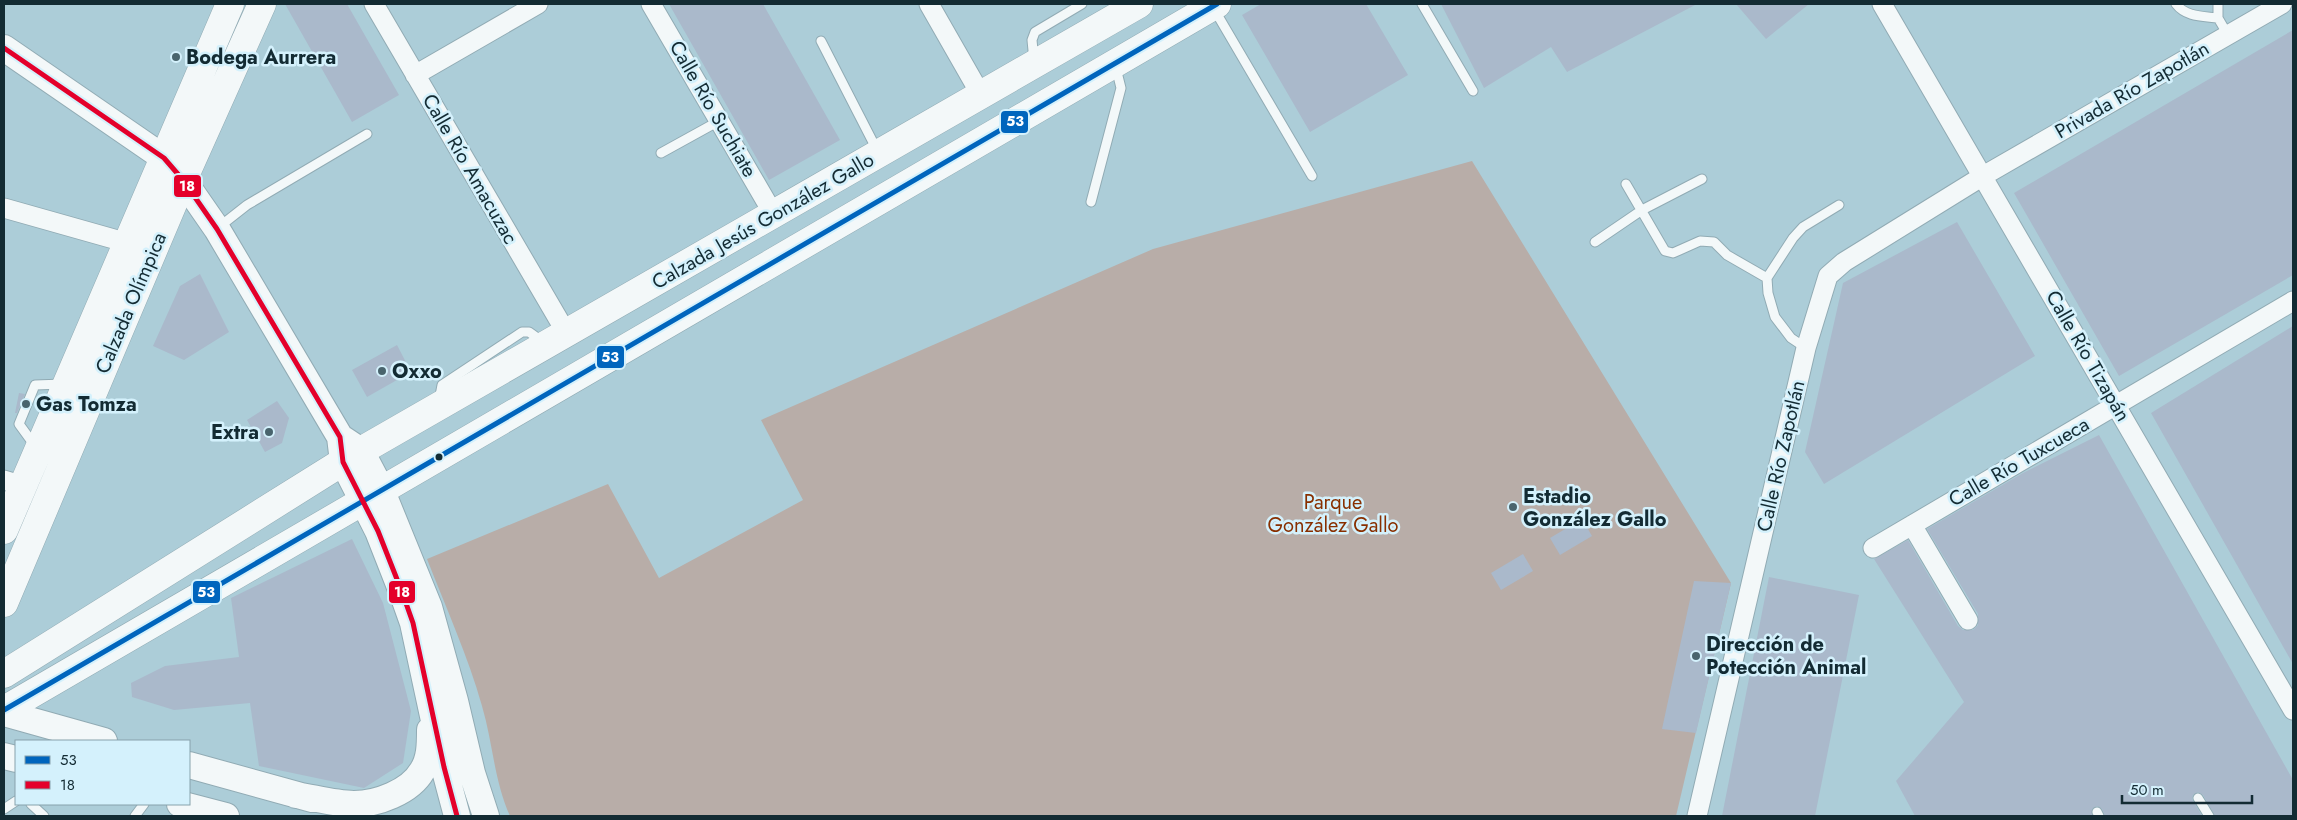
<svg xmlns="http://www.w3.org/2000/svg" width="2297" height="820" viewBox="0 0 2297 820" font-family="Jost,sans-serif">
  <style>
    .green { fill: #b8ada8 }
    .building { fill: #aab9cb }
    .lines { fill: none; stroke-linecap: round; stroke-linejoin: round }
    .lane-casing { stroke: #91abb4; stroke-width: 11 }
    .street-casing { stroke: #91abb4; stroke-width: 21 }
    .secondary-casing { stroke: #91abb4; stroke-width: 28 }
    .primary-casing { stroke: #91abb4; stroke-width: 29 }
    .lane { stroke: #f3f8f9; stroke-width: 9 }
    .street { stroke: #f3f8f9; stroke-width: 19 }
    .secondary { stroke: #f3f8f9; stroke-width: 26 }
    .primary { stroke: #f3f8f9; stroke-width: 28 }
    .bus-1-casing { stroke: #d4f1fc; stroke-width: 9 }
    .bus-2-casing { stroke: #d4f1fc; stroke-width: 9 }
    .bus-1 { stroke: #0065bd; stroke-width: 5 }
    .bus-2 { stroke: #e4002b; stroke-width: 5 }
    .poi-dot { fill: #49646d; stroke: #d4f1fc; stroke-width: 2 }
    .bus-dot { fill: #132b33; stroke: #d4f1fc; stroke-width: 2 }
    .labels { text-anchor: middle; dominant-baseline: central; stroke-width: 5; stroke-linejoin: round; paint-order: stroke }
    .poi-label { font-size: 20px; font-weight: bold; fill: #132b33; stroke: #d4f1fc; text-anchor: start }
    .street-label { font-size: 20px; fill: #132b33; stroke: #d4f1fc }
    .park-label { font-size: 20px; fill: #882f00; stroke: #d4f1fc }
    .line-badge { stroke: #d4f1fc; stroke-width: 2 }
    .badge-label { font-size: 14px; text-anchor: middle; font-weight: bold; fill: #fff }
  </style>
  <rect width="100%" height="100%" fill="#accdd8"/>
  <path class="green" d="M1472 161 1731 583 1676 816H510C494 781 493 743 482 706 468 656 446 608 427 559L608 484 659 578 803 500 761 420 1153 249Z"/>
  <path class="building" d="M285 4H347L399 95 352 122Z
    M669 4H763L840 140 769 180Z
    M1261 4H1366L1408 75 1310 132 1242 15Z
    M1441 4H1697L1567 72 1551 47 1484 88Z
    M1736 4H1809L1766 39Z
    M2293 30V275L2119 376 2014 193Z
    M1957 222 2035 356 1824 484 1805 452 1843 283Z
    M200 274 229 332 184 360 153 346 180 286Z
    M2293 326V664L2151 413Z
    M397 345 411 372 367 397 352 370Z
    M19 393 25 394 17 413H15Z
    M277 401 289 418 282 443 265 452 247 420Z
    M2099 435 2293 780V816H2215L2203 795 2198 792 2193 795 2192 799 2202 816H2105L2102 809 2097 806 2092 809V816H1915L1896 781 1964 702 1874 559 1908 540 1958 626 1963 630H1973L1978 625V614L1927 529 2023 473Z
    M1582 519 1592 536 1560 555 1550 538Z
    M352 539 383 603 411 711 403 763 364 788 259 766 250 703 174 710 132 697 131 683 165 666 239 657 231 598Z
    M1523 554 1533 571 1501 590 1491 573Z
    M1769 577 1859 595 1815 816H1722Z
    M1694 581 1731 583 1696 733 1662 729Z"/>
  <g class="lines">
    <g class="lane-casing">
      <path id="lane" d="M1422 4 1473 91
        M2176 4C2186 17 2202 16 2218 18L2228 35
        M1214 9 1312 176
        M2218 18V4
        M821 41 878 152
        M1034 61 1032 40 1035 32 1082 4
        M661 153 719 121
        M1626 184 1665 251 1673 253 1700 241 1714 242 1727 255 1767 278
        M1091 202 1121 88 1116 68
        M219 227 247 205 367 134
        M1595 242 1642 210 1702 179
        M1806 348 1791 338 1775 317 1768 293 1767 278 1793 238 1803 227 1839 205
        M439 401 442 385 522 332H529L543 342
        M35 446 19 424 35 385 63 384
        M2198 798 2209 816
        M31 804 44 816
        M4 809 16 801
        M2097 812 2099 816
        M135 816 144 804"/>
    </g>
    <g class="street-casing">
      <path id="street" d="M374 4 567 334
        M651 4 774 215
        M929 4 981 95
        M1882 4 2293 710
        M415 75 538 4
        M4 208 128 243
        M4 480 24 486
        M1912 525 1968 620
        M1873 548 2293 301
        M1697 816 1806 348 1828 276 1844 262 1983 176 2282 4"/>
    </g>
    <g class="secondary-casing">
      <path id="secondary" d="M4 48 164 158 183 180 217 229 340 437 343 462 378 531 402 592 413 623 444 767 457 816
        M343 439 361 451 381 489 429 607 455 701 472 773 486 816
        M4 713 104 741
        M4 756 16 759
        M189 765 312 799
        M296 795C315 798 335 804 354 804 377 804 410 792 422 771 430 759 430 744 430 730
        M180 804 226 816"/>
    </g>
    <g class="primary-casing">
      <path id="primary" d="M4 530 230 4
        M4 603 183 180 262 4
        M4 674 352 456 1139 4
        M4 710 1217 4"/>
    </g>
    <use href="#lane" class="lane"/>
    <use href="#street" class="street"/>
    <use href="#secondary" class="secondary"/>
    <use href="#primary" class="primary"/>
    <g class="bus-1-casing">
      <path id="bus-1" d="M4 710 1217 4"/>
    </g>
    <g class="bus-2-casing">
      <path id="bus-2" d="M4 48 164 158 183 180 217 229 340 437 343 462 378 531 402 592 413 623 444 767 457 816"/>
    </g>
    <use href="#bus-1" class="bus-1"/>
    <use href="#bus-2" class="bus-2"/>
  </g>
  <g class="poi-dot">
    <circle cx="176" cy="57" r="5"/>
    <circle cx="382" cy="371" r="5"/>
    <circle cx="26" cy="404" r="5"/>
    <circle cx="269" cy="432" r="5"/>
    <circle cx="1513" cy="507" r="5"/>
    <circle cx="1696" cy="656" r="5"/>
  </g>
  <circle class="bus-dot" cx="439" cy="457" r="4.5"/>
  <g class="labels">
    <g class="poi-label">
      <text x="186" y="57">Bodega Aurrera</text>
      <text x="392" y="371">Oxxo</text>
      <text x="36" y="404">Gas Tomza</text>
      <text x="259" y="432" text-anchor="end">Extra</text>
      <text x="1523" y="496">Estadio<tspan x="1523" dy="23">González Gallo</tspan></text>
      <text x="1706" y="644">Dirección de<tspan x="1706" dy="23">Potección Animal</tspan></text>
    </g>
    <g class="street-label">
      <text transform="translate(2132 90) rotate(-30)">Privada Río Zapotlán</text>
      <text transform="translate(713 109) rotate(60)">Calle Río Suchiate</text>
      <text transform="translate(470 169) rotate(60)">Calle Río Amacuzac</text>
      <text transform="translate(763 221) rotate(-30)">Calzada Jesús González Gallo</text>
      <text transform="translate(131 303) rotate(-67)">Calzada Olímpica</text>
      <text transform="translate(2088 356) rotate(60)">Calle Río Tizapán</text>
      <text transform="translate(1781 456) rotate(-77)">Calle Río Zapotlán</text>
      <text transform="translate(2019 462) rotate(-30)">Calle Río Tuxcueca</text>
    </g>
    <g class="park-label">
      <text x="1333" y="502">Parque<tspan x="1333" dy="23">González Gallo</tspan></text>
    </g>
  </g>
  <g class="line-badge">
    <rect x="1000" y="110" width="29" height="24" rx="5" fill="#0065bd"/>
    <rect x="173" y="174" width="29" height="24" rx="5" fill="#e4002b"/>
    <rect x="596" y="345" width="29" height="24" rx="5" fill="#0065bd"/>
    <rect x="388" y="580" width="28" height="24" rx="5" fill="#e4002b"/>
    <rect x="192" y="580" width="29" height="24" rx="5" fill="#0065bd"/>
  </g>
  <g class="badge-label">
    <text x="1015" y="126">53</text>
    <text x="187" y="191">18</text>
    <text x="610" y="362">53</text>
    <text x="402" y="597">18</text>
    <text x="206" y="597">53</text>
  </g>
  <rect width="2297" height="820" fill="none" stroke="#132b33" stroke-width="10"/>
  <rect x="15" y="740" width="175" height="65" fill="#d4f1fc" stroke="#87a2ac"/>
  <rect x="25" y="756" width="25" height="8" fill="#0065bd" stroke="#87a2ac"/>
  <text x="60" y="765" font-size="15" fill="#132b33">53</text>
  <rect x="25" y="781" width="25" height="8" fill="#e4002b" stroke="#87a2ac"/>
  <text x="60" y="790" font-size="15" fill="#132b33">18</text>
  <path d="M2122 795v8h130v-8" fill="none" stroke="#132b33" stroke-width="2.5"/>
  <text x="2130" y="795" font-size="15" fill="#132b33" stroke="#d4f1fc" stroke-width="4" paint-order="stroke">50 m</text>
</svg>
